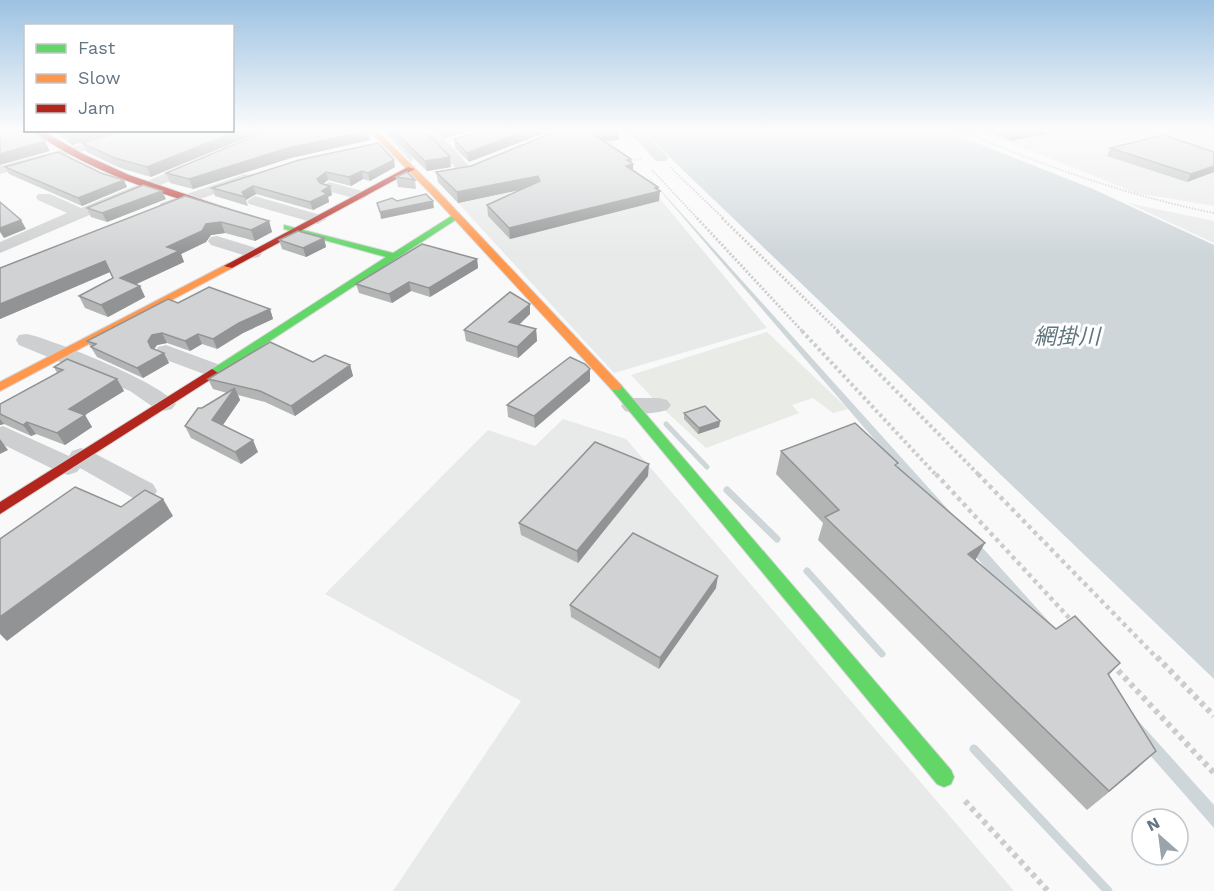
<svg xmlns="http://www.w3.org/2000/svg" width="1214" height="891" viewBox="0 0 1214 891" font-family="'Work Sans','Noto Sans JP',sans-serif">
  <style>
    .built { fill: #e8e9e9 }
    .green { fill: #e8ebe6 }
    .water { fill: #ced6d9 }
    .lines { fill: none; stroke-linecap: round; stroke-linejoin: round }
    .stream-far3 { stroke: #ced6d9; stroke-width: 4 }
    .stream-far2 { stroke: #ced6d9; stroke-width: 5 }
    .stream-far1 { stroke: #ced6d9; stroke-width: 7 }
    .stream { stroke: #ced6d9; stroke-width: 9 }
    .fast-casing { stroke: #d5d6d7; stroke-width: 2 }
    .slow-casing { stroke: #d5d6d7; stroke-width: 2 }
    .jam-casing { stroke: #d5d6d7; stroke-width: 2 }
    .path-far4 { stroke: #cbcccd; stroke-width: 2; stroke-dasharray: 1.5 1.5; stroke-linecap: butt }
    .path-far3 { stroke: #cbcccd; stroke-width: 3; stroke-dasharray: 2 2; stroke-linecap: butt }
    .path-far2 { stroke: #cbcccd; stroke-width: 4; stroke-dasharray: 3 3; stroke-linecap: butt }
    .path-far1 { stroke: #cbcccd; stroke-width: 4.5; stroke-dasharray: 4 4; stroke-linecap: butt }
    .path { stroke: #cbcccd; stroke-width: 6; stroke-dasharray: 4.5 4.5; stroke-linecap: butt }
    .street { fill: #cecfd0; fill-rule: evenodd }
    .fast { fill: #63d668; fill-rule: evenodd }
    .slow { fill: #ff974d; fill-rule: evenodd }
    .jam { fill: #b3261e; fill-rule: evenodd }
    .wall { fill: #b3b5b5 }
    .shaded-wall { fill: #929394 }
    .building { fill: #d0d2d3; stroke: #929394; stroke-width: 1.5 }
    .labels { text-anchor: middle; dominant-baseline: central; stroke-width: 6; stroke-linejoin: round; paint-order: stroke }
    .water-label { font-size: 22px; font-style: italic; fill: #60757c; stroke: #fff }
  </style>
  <rect width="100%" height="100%" fill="#f9f9f9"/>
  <path class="built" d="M603 130 767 328 614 373 436 179 471 171Z
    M996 130H1214V206L1136 193 994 136Z
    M1128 203 1214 221V243Z
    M563 419 626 439 1014 891H393L521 701 325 594 488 430 535 446Z"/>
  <path class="green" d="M767 332 848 409 833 413 813 398 792 405 799 413 706 448 659 405 631 375Z"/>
  <path class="water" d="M641 130H944L1093 189 1214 245V679Z
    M638 165 1214 805V828L967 547Z"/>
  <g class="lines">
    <path class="stream-far3" d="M385 130 411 159"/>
    <path class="stream-far2" d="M666 424 707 467"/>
    <path class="stream-far1" d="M727 490 777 539
      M807 571 882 654"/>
    <path class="stream" d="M974 749 1108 891"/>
    <g class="fast-casing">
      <path id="fast" d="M453 215 460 217 216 376H208L206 373 386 257 284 229V225L393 253Z
        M616 383 620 384 951 770 954 777 951 784 944 787 937 784 612 390 610 387Z"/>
    </g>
    <g class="slow-casing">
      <path id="slow" d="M369 130H376L437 190 620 384 622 387 620 390H612L431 194Z
        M229 263 232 264V268L0 391V382Z"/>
    </g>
    <g class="jam-casing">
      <path id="jam" d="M32 130H41L83 154 129 175 229 209 225 212C162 195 84 170 32 130Z
        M408 167 415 169 232 268 224 266Z
        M212 369 218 373 216 376 0 514V502Z"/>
    </g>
    <path class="path-far4" d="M959 130C1042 165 1125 195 1214 213
      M631 161 641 158
      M670 167 724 219
      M652 170 698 219"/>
    <path class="path-far3" d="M697 218 803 332
      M722 218 839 332"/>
    <path class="path-far2" d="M802 331 937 476
      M837 331 980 476"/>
    <path class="path-far1" d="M936 474 1072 621
      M978 474 1158 659"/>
    <path class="path" d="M1157 657 1214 716
      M1112 664 1214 773
      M965 801 1048 891"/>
    <path class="street" d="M137 130H160L0 174V166Z
      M413 130C442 130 453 148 471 168L473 171 471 174H461L437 148Z
      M627 130H640L666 155 668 158 666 161H656Z
      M198 160 205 164 203 167 0 253V242L67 213 38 200 36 197 38 194H50L81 208Z
      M245 174 250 175 252 178 250 181 173 209H161L159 206 161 203Z
      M329 182 366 192 369 195 361 200 324 190 321 187Z
      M255 196 324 216 326 219 318 224 249 204 247 201Z
      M217 236 259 249 262 253 259 257 253 258 211 245 208 241 211 237Z
      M27 334C54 340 162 383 176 404L172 409 164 411 156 409 130 391 19 345 16 340 19 335Z
      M166 345 223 366 226 371 223 376 215 378 158 357 155 352 158 347Z
      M633 398H659L667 400 671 405 667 410C654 414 638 415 625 411L621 406 625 401Z
      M3 426 69 456 72 451 81 448 90 451 153 484 157 491 153 498 143 501 133 498 80 468 77 472 68 475 59 472 0 443V427Z"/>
    <use href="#fast" class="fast"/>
    <use href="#slow" class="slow"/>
    <use href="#jam" class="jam"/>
  </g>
  <path class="wall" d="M52 130H126L72 145Z
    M232 130 151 177 120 168 87 152 82 143Z
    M385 130H420L451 167 427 171Z
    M432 130H473L444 138Z
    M487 130 469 162 455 148 454 139Z
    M559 130 619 140 604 141 631 159 633 171 658 187 659 201 510 239 488 216 487 205 522 189 458 203 438 182 436 172 471 166Z
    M985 130H1048L1046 134 1010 141Z
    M1212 130H1214V141Z
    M370 140 291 158 193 189 170 183 166 173Z
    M1110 148 1214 152V172L1187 182 1107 156Z
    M299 160 395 167 370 181 363 179 351 186 328 180 322 184 330 186 332 195 328 197 329 202 313 210 256 194 246 200 248 206 215 196 212 188Z
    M5 167 127 187 82 206 9 174Z
    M396 177 415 180 416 189 398 187Z
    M185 196 269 221 272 232 255 241 225 233 211 235 206 242 181 254 184 262 136 284 140 286 145 297 108 317 85 308 79 296 113 278 110 272 0 319V268Z
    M166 199 107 222 91 217 87 208Z
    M324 238 326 247 306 257 282 249 279 240Z
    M477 259 478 268 430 297 411 291 392 303 359 293 356 284Z
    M178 303 270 309 273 319 243 333 217 349 202 344 190 351 167 343 157 345 154 349 164 353 169 363 143 378 97 357 87 341Z
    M530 314 519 325 536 329 537 341 518 358 466 341 464 330Z
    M313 362 350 365 353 376 295 416 265 402 238 395 240 400 223 425 258 452 241 464 191 438 185 426 202 408 227 393 213 389 208 379Z
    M54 367 117 379 124 391 85 415 92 427 65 445 36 434 31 436 4 424 0 425V404L57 373Z
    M590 369V381L535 428 508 417 507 405Z
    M684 413 720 421 719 427 698 434 684 419Z
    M781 451 897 467 976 560 1056 629 1120 663 1109 675 1156 751 1087 810 818 540 823 523 776 474Z
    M648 476 578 563 521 535 519 523Z
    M716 588 659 669 571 617 570 605Z"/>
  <path class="shaded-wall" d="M87 130H126L72 145 67 135Z
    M240 130H265L151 177 147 167Z
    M443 130H473L444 138Z
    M527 130H552L469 162 467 153Z
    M1033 130H1048L1046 134 1010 141 1013 133Z
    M368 131 370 140 291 158 193 189 189 179 288 148Z
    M619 131V140L591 142V133Z
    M45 141 50 151 0 165V154Z
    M450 157 451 167 427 171 425 161Z
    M631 159V165L633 164V174L626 166 627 160Z
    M394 160 395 167 370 181 368 173Z
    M1214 166V172L1187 182 1191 174Z
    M362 171 363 179 351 186 349 177Z
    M326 172 328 180 319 187 317 179Z
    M538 176 539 186 458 203 457 192Z
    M124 180 127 187 82 206 78 198Z
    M253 186 256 194 246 200 242 192Z
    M330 186 332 195 328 197 329 202 313 210 310 202 322 191Z
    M658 187V192L660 191 659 201 510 239 509 228Z
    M162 191 166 199 107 222 102 213Z
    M433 201 434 208 381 219 380 212Z
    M21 220 26 229 4 238 0 232V228Z
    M269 221 272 232 255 241 251 230Z
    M221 222 225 233 211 235 206 242 181 254 184 262 126 289 120 278 167 247 206 224Z
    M324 238 326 247 306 257 303 248Z
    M477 259 478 268 430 297 429 288Z
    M105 261 110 272 0 319V304Z
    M409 282 411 291 392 303 389 294Z
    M140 286 145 297 108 317 101 305Z
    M530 304V314L510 333 509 322Z
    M270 309 273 319 243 333 217 349 213 339 239 323Z
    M536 329 537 341 518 358 517 347Z
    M162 333 167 343 157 345 153 351 164 353 169 363 143 378 137 368 148 341 152 335Z
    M198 334 202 344 190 351 185 341Z
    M350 365 353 376 295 416 291 406Z
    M590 369V381L535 428 534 416Z
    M117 379 124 391 85 415 92 427 65 445 57 433 69 409Z
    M235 388 240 400 218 432 212 420Z
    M0 419 4 424 0 425Z
    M720 421 719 427 698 434 699 428Z
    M27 422 36 434 31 436 23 425Z
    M0 439 8 450 0 454Z
    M253 440 258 452 241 464 235 452Z
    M649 464 648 476 578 563 577 551Z
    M163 499 173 516 7 641 0 634V617Z
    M985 543 972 566 968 554Z
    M718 576 716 588 659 669 660 658Z
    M1156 751 1133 772 1087 810 1109 791Z"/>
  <path class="building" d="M0 130H31L45 141 0 154Z
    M60 130H87L67 135Z
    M129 130H240L147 167 115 158 82 143Z
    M269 130H368V131L288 148 189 179 166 173Z
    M393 130H420L434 140 450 157 425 161Z
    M487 130H527L467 153 454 139Z
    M559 130H619V131L591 133 631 159 627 160 633 164 626 166 658 187 655 188 660 191 509 228 487 205 540 181 538 176 457 192 436 172 471 166Z
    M1004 130H1033L1013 133Z
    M1164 135 1214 152V166L1191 174 1110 148Z
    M378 143 394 160 368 173 362 171 349 177 326 172 317 179 320 183 330 186 322 191 327 194 310 202 253 186 242 192 245 197 212 188 299 160Z
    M58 152 101 173 124 180 78 198 5 167Z
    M407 172 415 180 396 177Z
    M143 185 162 191 102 213 87 208Z
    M426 194 433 201 380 212 377 203 392 198 397 201Z
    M185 196 269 221 251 230 221 222 206 224 202 231 167 247 179 251 120 278 140 286 101 305 79 296 113 278 105 261 0 304V268Z
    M0 202 21 220 0 228Z
    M298 231 324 238 303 248 279 240Z
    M422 244 477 259 429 288 409 282 389 294 356 284Z
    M209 287 270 309 239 323 213 339 198 334 185 341 162 333 152 335 148 341 151 348 164 353 137 368 91 347 96 344 87 341 168 299 178 303Z
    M510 292 530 304 509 322 536 329 517 347 464 330Z
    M270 342 313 362 325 355 350 365 291 406 260 391 208 379Z
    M570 357 585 364 590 369 534 416 507 405Z
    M67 359 117 379 69 409 85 415 57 433 27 422 23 425 0 414V404L63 370 54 367Z
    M235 388 212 420 253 440 235 452 185 426 198 408H202Z
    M705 406 720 421 699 428 684 413Z
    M855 423 898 463 895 465 985 543 968 554 1056 629 1075 616 1120 663 1108 674 1156 751 1109 791 825 517 839 510 781 451Z
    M595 442 649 464 577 551 519 523Z
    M75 487 121 507 145 490 163 499 0 617V539Z
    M633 533 718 576 660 658 570 605Z"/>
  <linearGradient id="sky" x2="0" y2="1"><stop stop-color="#9dc2e2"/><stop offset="0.51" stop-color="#fcfcfc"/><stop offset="1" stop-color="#fcfcfc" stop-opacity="0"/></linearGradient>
  <rect width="1214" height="255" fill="url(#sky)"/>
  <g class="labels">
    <g class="water-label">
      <text x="1067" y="336">網掛川</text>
    </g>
  </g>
  <rect x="24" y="24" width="210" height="108" fill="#ffffff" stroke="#c1c8cd" stroke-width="1.5"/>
  <rect x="36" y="44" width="30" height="9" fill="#63d668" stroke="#c1c8cd" stroke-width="1.5"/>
  <text x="78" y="54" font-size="18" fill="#657683">Fast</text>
  <rect x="36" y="74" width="30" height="9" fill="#ff974d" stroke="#c1c8cd" stroke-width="1.5"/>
  <text x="78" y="84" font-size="18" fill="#657683">Slow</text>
  <rect x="36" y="104" width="30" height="9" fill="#b3261e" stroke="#c1c8cd" stroke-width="1.5"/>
  <text x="78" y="114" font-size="18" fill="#657683">Jam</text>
  <g transform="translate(1160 837) rotate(332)"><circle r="28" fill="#ffffff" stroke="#c1c8cd" stroke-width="1.5"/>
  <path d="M0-4.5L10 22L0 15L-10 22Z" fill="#99a4ac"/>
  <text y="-9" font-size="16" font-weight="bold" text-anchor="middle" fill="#657683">N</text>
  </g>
</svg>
